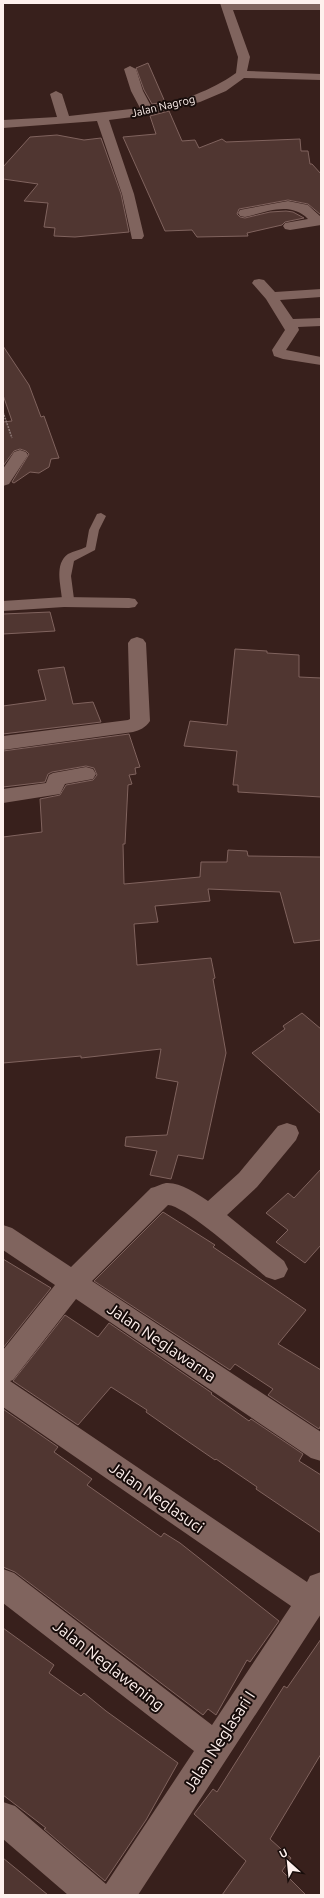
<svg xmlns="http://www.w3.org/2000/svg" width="324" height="1898" viewBox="0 0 324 1898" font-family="Ubuntu,sans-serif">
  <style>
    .building { fill: #503631; stroke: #80635e }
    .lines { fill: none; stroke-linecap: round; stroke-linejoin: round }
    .path { stroke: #8b7774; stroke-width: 1.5; stroke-dasharray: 2 1; stroke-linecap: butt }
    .lane { fill: #80645e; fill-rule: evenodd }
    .street { fill: #80645e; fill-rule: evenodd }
    .labels { text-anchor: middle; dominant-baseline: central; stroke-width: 4; stroke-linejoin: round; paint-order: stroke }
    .far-street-label { font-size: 11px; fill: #fef0ed; stroke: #180d0b }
    .near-street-label { font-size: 16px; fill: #fef0ed; stroke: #180d0b }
  </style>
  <rect width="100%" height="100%" fill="#38201c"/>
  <path class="building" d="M148 63 165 102 152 104 144 90 136 68Z
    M169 111 182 141 195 140 199 148 222 139 226 142 300 139 301 151H308L310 164H312L321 174V215L308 204 288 200 239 209 237 214 240 217 245 218 270 212 286 211 293 212 304 218 285 222 282 225 247 233 248 236 197 237 192 230 165 231 123 137 156 134 150 116Z
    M57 135 84 140 101 138 121 194 129 232 75 237 54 236 55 228 44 227 48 203 24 201 38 184 3 179V167L30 137Z
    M3 346 29 385 41 417 44 416 59 458 51 459 49 467 39 473 30 472 14 483 12 482 29 454 26 451 20 449 14 451 3 466V422L12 421 3 395Z
    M50 612 55 631 3 634V614Z
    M235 649 267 651V653L299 655V677L321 678V797L238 792V785H233L237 751 184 746 190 721 227 725Z
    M64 667 73 704 93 702 101 722 3 734V706L46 700 38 670Z
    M129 734 140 767 135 768 136 774 129 775 132 784 128 785 125 844H123L124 884 200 877 201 862H227L228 850 247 851 248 856 321 857V940L294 943 280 892 208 889 210 901 155 906 158 922 134 924 137 965 211 958 215 978 213 979 226 1053 203 1159 178 1155 171 1179 150 1175 157 1151 125 1146 126 1137 167 1135 178 1082 156 1078 161 1049 81 1058V1056L3 1063V837L42 832 40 799 60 795 66 785 93 780 97 775 94 768 86 766 52 772 48 774 45 782 3 787V751Z
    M302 1013 321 1029V1114L252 1053 285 1029 283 1026Z
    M321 1169V1245L305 1263 276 1242 288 1230 266 1213 288 1193 294 1198Z
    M163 1212 215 1245 213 1247 306 1310 278 1344 321 1370V1425L319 1429 268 1395 273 1389 235 1364 230 1370 94 1281Z
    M3 1259 51 1288 3 1348Z
    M65 1315 98 1337 109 1323 212 1393 211 1394 249 1421 251 1419 303 1454 299 1461 321 1475V1533L256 1489 257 1487 216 1459 215 1460 183 1438 146 1412 147 1410 111 1387 78 1425 13 1381Z
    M3 1409 58 1447 54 1452 92 1479 87 1485 161 1537 164 1533 180 1543 279 1621 250 1662 247 1660 216 1715 208 1709 203 1715 15 1572 3 1567Z
    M3 1628 54 1665 49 1673 81 1696 84 1693 106 1711 178 1763 146 1820 105 1881 44 1829 46 1828 3 1795Z
    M321 1639V1754L270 1839 291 1858 282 1871 306 1895H222L246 1861 194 1814 213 1789 217 1792 284 1686 287 1688Z
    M3 1858 48 1895H3Z"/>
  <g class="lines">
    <path class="path" d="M3 412 12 438"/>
    <path class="lane" d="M101 513 106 516 99 530 95 550 74 561 71 576 74 599 70 604H62L60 602 62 599C61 585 54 564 68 554 74 551 80 550 86 547L89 530 97 514Z"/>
    <path class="street" d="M220 3 321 4V10H233L250 57 247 71 321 74V80L244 78 226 91 200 102 148 115 109 120 134 194 144 236 142 239H132L122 194 97 121 3 128V120L57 117 50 94 56 91 62 94 69 116 140 108 131 91 124 69 130 66 136 69 143 91 151 106C184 100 209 92 236 73L238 57Z
      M288 201 308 205 321 217V225L290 230 285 229 283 226 285 223 308 219C290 201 267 212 245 217L240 216 238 213 240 210 245 209Z
      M259 279 264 280 275 292 321 289V297L280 300 293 319 321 318V326L298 327 299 330 286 350 321 357V365L283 359 274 356 272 350 285 330 266 299 252 283 254 280Z
      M20 450 26 452 28 455 9 484 3 486V469L14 452Z
      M64 597 129 598 135 599 138 603 135 607 129 608 64 607 3 611V601Z
      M137 637 143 639 146 643 150 721C145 728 140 730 133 732L3 750V736L128 720 130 719 128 643 131 639Z
      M86 767 93 769 96 774 93 779 65 784 60 794 3 803V789L46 783 49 775 53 773Z
      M287 1123 296 1126 299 1133 296 1140 257 1187 227 1215 284 1261 288 1269 284 1277 275 1280 266 1277C249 1263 186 1206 168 1205L92 1281 321 1432V1461L311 1458 76 1299 13 1380 10 1381 307 1582 310 1576 321 1572V1614L138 1895H68L3 1839V1802L15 1806 106 1884 194 1751 3 1603V1569L14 1573 212 1725 291 1606 3 1407V1350L55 1285 3 1250V1225L12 1228 71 1267 151 1188C156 1187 161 1184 166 1183 180 1182 196 1193 208 1201L239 1173 278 1126Z"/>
  </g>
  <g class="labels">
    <g class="far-street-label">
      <text transform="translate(163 106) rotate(-13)">Jalan Nagrog</text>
    </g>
    <g class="near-street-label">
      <text transform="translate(162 1342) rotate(34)">Jalan Neglawarna</text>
      <text transform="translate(157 1497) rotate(35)">Jalan Neglasuci</text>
      <text transform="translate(109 1665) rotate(38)">Jalan Neglawening</text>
      <text transform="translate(219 1741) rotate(-57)">Jalan Neglasari I</text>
    </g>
  </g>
  <rect width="324" height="1898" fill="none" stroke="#fef0ed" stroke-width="8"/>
  <g transform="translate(288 1862) rotate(333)" stroke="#180d0b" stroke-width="3" paint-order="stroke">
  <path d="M0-3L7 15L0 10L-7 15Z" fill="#fef0ed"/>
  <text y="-6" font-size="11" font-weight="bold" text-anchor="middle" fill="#fef0ed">U</text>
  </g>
</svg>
